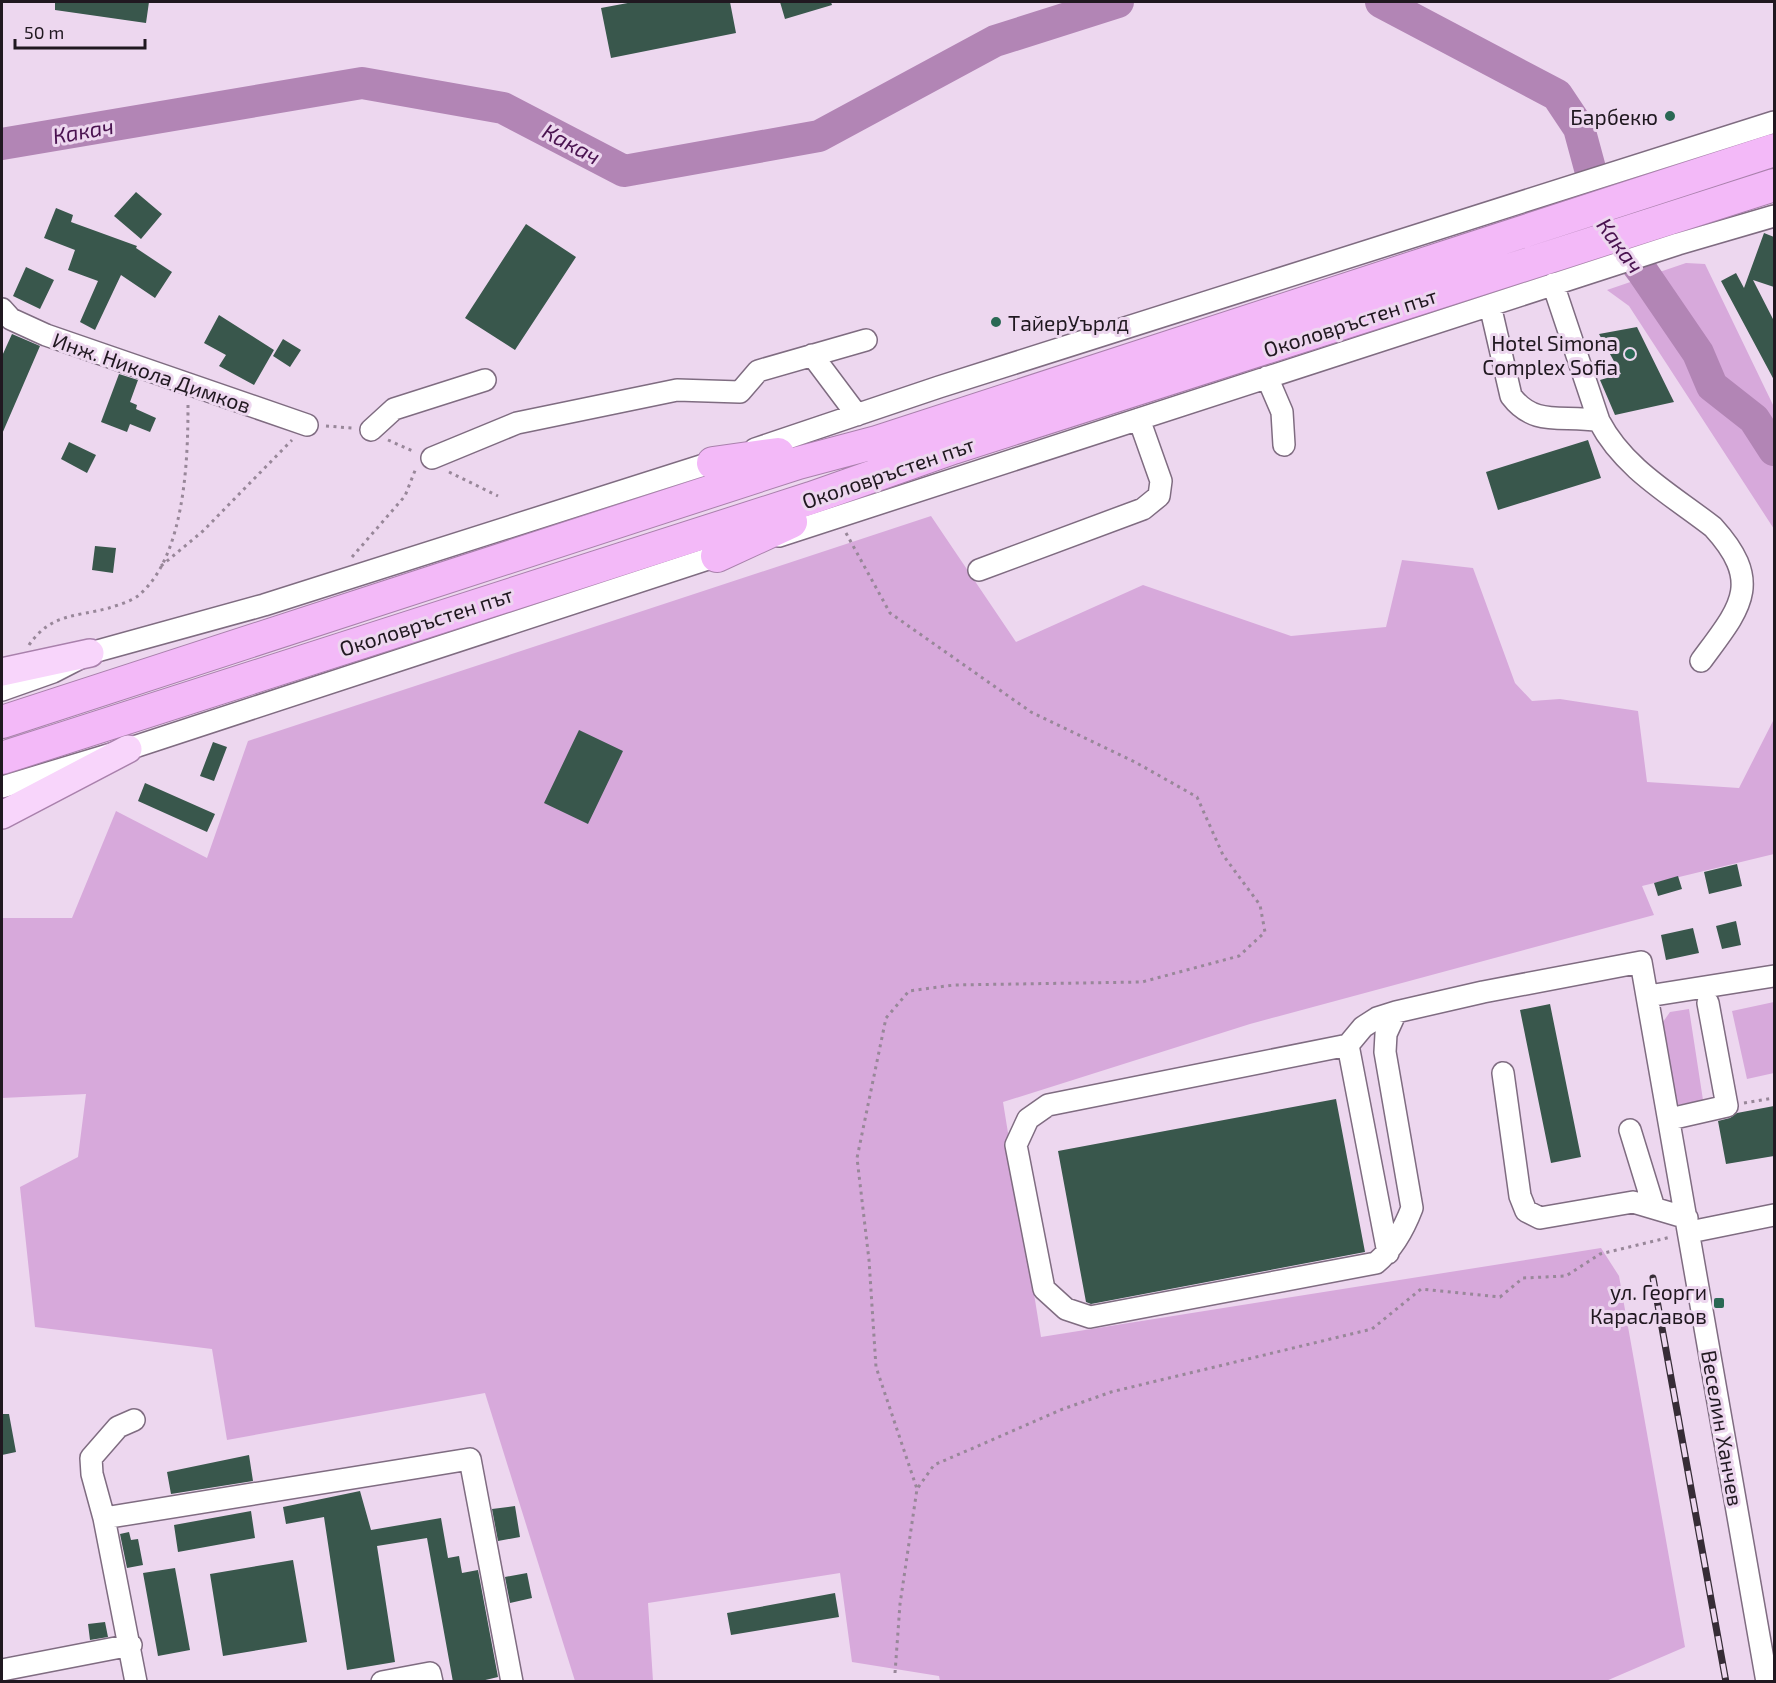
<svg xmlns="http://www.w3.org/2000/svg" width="1776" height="1683" viewBox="0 0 1776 1683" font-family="'Exo 2',sans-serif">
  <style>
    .green { fill: #d7a9db }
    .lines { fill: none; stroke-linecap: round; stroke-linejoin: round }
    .river { stroke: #b285b5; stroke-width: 32 }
    .building { fill: #39574c }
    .minor-casing { stroke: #7f6c81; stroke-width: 24 }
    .major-casing { stroke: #a981ac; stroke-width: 30 }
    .highway-casing { stroke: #a981ac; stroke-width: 34 }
    .path { stroke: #988799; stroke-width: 3; stroke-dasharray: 3 4.5; stroke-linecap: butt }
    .minor { stroke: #fff; stroke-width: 21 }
    .major { stroke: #f8d5fb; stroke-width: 27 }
    .highway { stroke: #f3b9f8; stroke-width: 32 }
    .rail-casing { stroke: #362c36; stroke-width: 7 }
    .rail { stroke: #edd7ef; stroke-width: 4.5; stroke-dasharray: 14; stroke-linecap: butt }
    .poi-dot { fill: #2a6854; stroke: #edd7ef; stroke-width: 2 }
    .labels { text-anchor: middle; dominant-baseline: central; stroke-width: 6; stroke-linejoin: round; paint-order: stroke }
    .poi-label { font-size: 21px; fill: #201820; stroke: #edd7ef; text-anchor: end }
    .street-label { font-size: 21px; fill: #201820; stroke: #edd7ef }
    .water-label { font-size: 22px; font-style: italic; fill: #4a1350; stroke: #edd7ef }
  </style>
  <rect width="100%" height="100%" fill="#edd7ef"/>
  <path class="green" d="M1686 263 1705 264 1774 407V529L1629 306 1607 290Z
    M931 516 1016 642 1143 585 1291 636 1386 627 1402 560 1473 568 1515 683 1532 701 1560 699 1638 711 1647 782 1739 788 1774 719V854L1642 886 1654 915 1250 1024 1003 1102 1041 1337 1601 1248 1619 1276 1685 1647 1606 1681H940L939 1676 852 1662 840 1573 648 1603 653 1681H575L485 1393 227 1440 212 1349 35 1327 20 1187 78 1157 86 1094 2 1098V918H72L116 811 207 858 248 741Z
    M1774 1002V1073L1747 1079 1732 1011Z
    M1689 1009 1703 1100 1677 1105 1663 1033V1022L1670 1012Z"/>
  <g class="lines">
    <path class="river" d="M1381 2 1557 95 1579 128 1592 176 1595 209 1642 271 1698 353 1712 386 1754 419 1774 450
      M2 144 362 83 503 108 624 171 819 136 995 41 1118 2"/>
  </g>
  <path class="building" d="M55 2H149L146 23 55 10Z
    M633 2H730L736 33 611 58 601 8Z
    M780 2H831L832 5 785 19Z
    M136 192 162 214 141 239 114 216Z
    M56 208 73 215 71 222 137 246 136 248 172 272 155 298 121 275 95 330 80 322 98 281 68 270 75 250 44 238Z
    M526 224 576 257 515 350 465 318Z
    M1764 233 1774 237V287L1753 280 1774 321V380L1721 281 1736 273 1744 288Z
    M26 267 54 280 40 309 13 296Z
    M219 315 274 350 254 385 219 366 226 355 204 343Z
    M1637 327 1674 402 1615 415 1600 380 1621 374 1599 334Z
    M12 334 40 346 2 434V356Z
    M283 339 301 350 290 367 273 356Z
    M119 374 138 380 130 402 137 405 136 409 156 418 150 432 130 424 127 432 101 422Z
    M1588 440 1601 478 1498 510 1486 472Z
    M69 442 96 455 87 473 61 459Z
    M95 546 116 548 113 573 92 570Z
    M579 730 623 751 588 824 544 803Z
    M213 742 227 747 214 781 200 776Z
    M145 783 215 814 207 832 138 801Z
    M1737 864 1742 886 1709 894 1704 872Z
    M1678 876 1682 889 1658 896 1654 883Z
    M1736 921 1741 945 1722 949 1716 926Z
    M1693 928 1699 953 1666 960 1661 935Z
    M1550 1004 1581 1157 1551 1163 1520 1010Z
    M1336 1099 1365 1252 1091 1304 1086 1302 1058 1151Z
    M1774 1106V1156L1726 1164 1718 1121 1730 1118 1737 1113Z
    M2 1414H9L16 1452 2 1455Z
    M249 1455 253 1481 171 1494 167 1472Z
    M360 1491 371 1530 441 1518 448 1558 459 1556 462 1573 478 1570 498 1677 477 1682H453L427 1538 377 1546 395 1662 347 1670 324 1517 286 1524 283 1507Z
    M515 1506 520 1537 498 1541 492 1509Z
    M251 1511 255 1538 178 1552 174 1525Z
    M129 1532 131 1540 138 1539 143 1565 127 1568 120 1534Z
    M293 1560 307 1642 223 1656 210 1574Z
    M175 1568 190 1650 158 1656 143 1573Z
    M527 1573 532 1598 510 1603 505 1577Z
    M835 1593 839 1617 731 1635 727 1613Z
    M105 1622 108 1637 90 1640 88 1624Z"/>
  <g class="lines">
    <g class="minor-casing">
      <path id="minor" d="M1553 284 1599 421C1624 469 1672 495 1713 527 1765 584 1739 609 1701 661
        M1490 305 1511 396C1535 428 1564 414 1599 421
        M2 309 11 319 46 335 307 425
        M812 355 857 415
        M1267 377 1282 412 1284 445
        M371 430 394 409 485 380
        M755 449 939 387 1774 122
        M432 458 517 423 677 390 740 392 758 371 866 340
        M779 536 1678 244 1774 216
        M979 570 1143 509 1159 496 1161 481 1139 419
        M2 690 53 672 90 653 264 605 726 458
        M2 787 128 749 729 552
        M1648 996 1774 976
        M1396 1012 1386 1034 1385 1052 1412 1208C1404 1229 1394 1248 1376 1263L1090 1317 1066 1309 1044 1289 1016 1145 1028 1119 1048 1105 1348 1045 1363 1027 1377 1018 1396 1012 1483 992 1641 962 1767 1682
        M1348 1045 1388 1253
        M1503 1073 1520 1196 1526 1211 1540 1218 1633 1202 1687 1218
        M1670 1119 1727 1106 1708 1003
        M1630 1130 1654 1208
        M1690 1232 1774 1215
        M104 1518 92 1474 91 1458 118 1427 134 1420
        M2 1670 131 1645
        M136 1682 104 1518 470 1459 512 1682
        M382 1682 430 1673 432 1682"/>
    </g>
    <g class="major-casing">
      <path id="major" d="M2 672 90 653
        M2 815 128 749"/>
    </g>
    <g class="highway-casing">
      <path id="highway" d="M713 463 778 454
        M717 556 791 522
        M2 722 798 463 877 442 1774 150
        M2 758 811 498 953 448 1774 185"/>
    </g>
    <path class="path" d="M326 426 352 428
      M388 440 415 452
      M449 472 498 496
      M846 533 890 613 1031 712 1135 762 1197 797 1223 855 1260 905 1265 932 1239 956 1142 982 954 985 909 991 886 1018 857 1158 869 1260 876 1367 917 1489
      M352 557 405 496 416 468
      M161 566 203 531 292 440
      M29 645C51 613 76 617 109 608 118 605 132 601 139 595 185 556 188 460 188 405
      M1744 1103 1774 1098
      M895 1673 900 1604 917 1489 934 1465 1063 1409 1111 1392 1372 1329 1421 1289 1500 1297 1523 1278 1566 1276 1600 1254 1671 1237"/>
    <use href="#minor" class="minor"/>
    <use href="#major" class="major"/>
    <use href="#highway" class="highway"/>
    <g class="rail-casing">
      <path id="rail" d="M1653 1278 1726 1682"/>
    </g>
    <use href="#rail" class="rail"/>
  </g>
  <g class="poi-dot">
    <circle cx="1670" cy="116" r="6"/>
    <circle cx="996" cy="322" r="6"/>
    <circle cx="1630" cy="354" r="6"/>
    <rect x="1713" y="1297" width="12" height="12" rx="3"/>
  </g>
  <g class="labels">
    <g class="poi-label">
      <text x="1658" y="116">Барбекю</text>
      <text x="1008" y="322" text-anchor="start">ТайерУърлд</text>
      <text x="1618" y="342">Hotel Simona<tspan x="1618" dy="24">Complex Sofia</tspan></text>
      <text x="1707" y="1291">ул. Георги<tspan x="1707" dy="24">Караславов</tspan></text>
    </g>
    <g class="street-label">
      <text transform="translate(1350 322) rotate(-18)">Околовръстен път</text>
      <text transform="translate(152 372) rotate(19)">Инж. Никола Димков</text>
      <text transform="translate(888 472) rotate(-19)">Околовръстен път</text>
      <text transform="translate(426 621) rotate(-18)">Околовръстен път</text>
      <text transform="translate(1723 1428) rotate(80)">Веселин Ханчев</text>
    </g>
    <g class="water-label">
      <text transform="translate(83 130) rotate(-10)">Какач</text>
      <text transform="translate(572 143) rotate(28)">Какач</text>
      <text transform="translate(1621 245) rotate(54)">Какач</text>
    </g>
  </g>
  <rect width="1776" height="1683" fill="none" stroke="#201820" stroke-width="6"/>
  <path d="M15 39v9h130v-9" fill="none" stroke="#201820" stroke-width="3"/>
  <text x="24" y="39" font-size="18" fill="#201820" stroke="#edd7ef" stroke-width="4.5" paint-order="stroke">50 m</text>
</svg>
